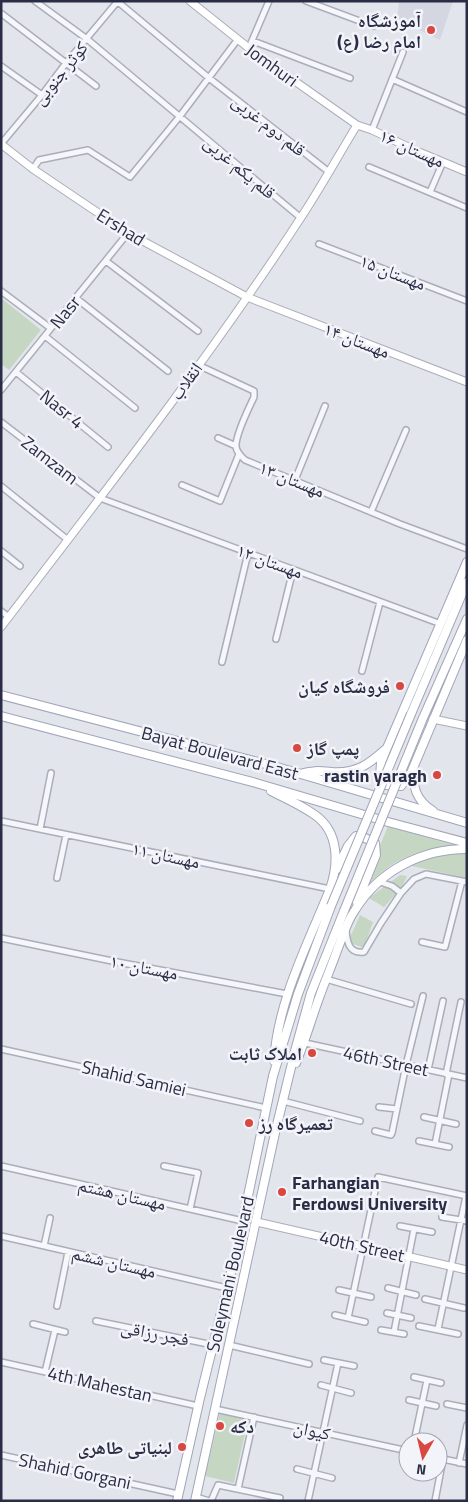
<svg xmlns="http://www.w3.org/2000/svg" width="468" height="1502" viewBox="0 0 468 1502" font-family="'Titillium Web','Noto Naskh Arabic',sans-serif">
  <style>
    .built { fill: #d4d7e1 }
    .green { fill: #c5d6c3 }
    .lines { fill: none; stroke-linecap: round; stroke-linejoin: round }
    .street-casing { stroke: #abaeba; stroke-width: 8 }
    .secondary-casing { stroke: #abaeba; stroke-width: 9 }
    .primary-casing { stroke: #a1a6b9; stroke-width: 10 }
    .street { stroke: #f6f7fa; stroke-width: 5 }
    .secondary { stroke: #fff; stroke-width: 7 }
    .primary { stroke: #fff; stroke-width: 8 }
    .primary-bridge-casing { stroke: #a1a6b9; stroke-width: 10; stroke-linecap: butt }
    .primary-bridge { stroke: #fff; stroke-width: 8 }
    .poi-dot { fill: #d84740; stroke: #f3f4f9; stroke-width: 2 }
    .labels { text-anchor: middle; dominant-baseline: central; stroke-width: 5; stroke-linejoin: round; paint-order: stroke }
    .poi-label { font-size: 18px; font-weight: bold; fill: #292e46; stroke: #f3f4f9; text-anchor: end }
    .street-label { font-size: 18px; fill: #292e46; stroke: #f3f4f9 }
  </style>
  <rect width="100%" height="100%" fill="#e3e5ec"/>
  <path class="built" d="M399 1H453L440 40 397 19Z"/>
  <path class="green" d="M1 298 41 330 9 370 1 364Z
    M388 826 454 845C416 850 392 859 366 887L379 848Z
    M450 854H467V878L412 866 411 864 434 856Z
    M400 875 407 876 402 887 384 907 369 898Z
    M360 915 373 922 364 948 348 942Z
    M220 1413 248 1420 234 1483 205 1476Z"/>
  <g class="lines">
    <g class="street-casing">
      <path id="street" d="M35 1 87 39 301 218
        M117 1 209 78 329 172
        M306 1 373 26
        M2 14 96 86
        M253 41 350 78
        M251 43 269 1
        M1 66 42 95
        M392 79 467 112
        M372 130 403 52
        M1 144 42 95 66 63 118 1
        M369 167 467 208
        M33 169 39 160 88 150 130 177 180 116 238 39
        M430 192 443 162
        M319 244 467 301
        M106 261 198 331
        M1 291 49 327
        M76 298 168 371
        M45 336 135 408
        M198 365 254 391V397C249 408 235 435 236 447 237 453 241 456 245 460L400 524 467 549
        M16 372 108 447
        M1 390 128 233
        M1 422 100 498 441 624
        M218 438 236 446
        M295 480 325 406
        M182 485 220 501 239 454
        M1 486 68 540
        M371 512 406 430
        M1 551 20 566
        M1 611 9 617
        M276 639 293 570
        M222 662 248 553
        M362 671 380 602
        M1 821 330 889
        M40 829 51 773
        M57 878 66 835
        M380 882 392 886 401 893
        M346 930C347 942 349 954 364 952L381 923 401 893 414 879 426 874 467 882
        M1 938 112 961 287 994
        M422 942 445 947 462 881
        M326 979 411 1004
        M305 1043 467 1078
        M1 1049 266 1108
        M428 1070 443 1001
        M446 1074 461 1002
        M283 1101 360 1121
        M379 1107 397 1109
        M424 1117 456 1124
        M375 1131 391 1135 392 1133 406 1065 423 996
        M419 1141 449 1147
        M435 1144 449 1074
        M1 1166 243 1221
        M164 1166 198 1173 190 1209
        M442 1217 467 1221
        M400 1226 432 1232
        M1 1236 227 1288
        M44 1246 50 1218
        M388 1288 416 1295
        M339 1290 371 1297
        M425 1299 464 1308
        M57 1306 68 1252
        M387 1313 411 1318
        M335 1315 365 1322
        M348 1318 378 1177 467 1196
        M96 1321 213 1345
        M33 1324 65 1332
        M419 1326 458 1334
        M438 1329 466 1196
        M381 1330 404 1334
        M394 1332 414 1229
        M229 1345 309 1364
        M324 1360 354 1366
        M1 1362 198 1406
        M45 1372 55 1330
        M414 1377 441 1383
        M321 1385 351 1393
        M409 1400 436 1406
        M447 1404 467 1408
        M215 1409 408 1451
        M414 1442 427 1380
        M1 1455 178 1494
        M438 1458 467 1464
        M459 1463 467 1425
        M297 1469 332 1478
        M238 1489 254 1417
        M196 1497 209 1501
        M211 1501 218 1485 280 1498
        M308 1501 338 1363
        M435 1501 443 1459"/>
    </g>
    <g class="secondary-casing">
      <path id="secondary" d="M190 1 255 53 357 125 372 130 419 152 467 172
        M1 144 33 169 128 233 247 297 467 382
        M1 627C103 494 208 360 300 219 320 189 338 156 357 125
        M433 719 467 726
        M257 1222 467 1270"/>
    </g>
    <g class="primary-casing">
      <path id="primary" d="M1 695 277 767 467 823
        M411 714 467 582
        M1 716 256 783 388 822 467 843
        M423 718 467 619
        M386 750 381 763 380 777 386 785 401 786 411 773 467 640
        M414 770C412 788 417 801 433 811
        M300 774C312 770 320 771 331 772 357 774 369 764 387 748L467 562
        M271 791C285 798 301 805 315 815 339 832 339 863 330 889 308 944 278 1000 274 1061
        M337 869 348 846 356 836 363 837 375 843 376 855 357 902
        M296 1063C305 1041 311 1020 319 998 325 981 332 965 338 948 343 936 347 921 355 910 379 871 421 849 467 849
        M177 1501 200 1398 238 1244 273 1076 298 994 331 906
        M195 1501 275 1133 295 1051 311 993 344 911"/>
    </g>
    <use href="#street" class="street"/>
    <use href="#secondary" class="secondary"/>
    <use href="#primary" class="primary"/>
    <g class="primary-bridge-casing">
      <path id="primary-bridge" d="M331 906 411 714
        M344 911 423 718"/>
    </g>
    <use href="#primary-bridge" class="primary-bridge"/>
  </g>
  <g class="poi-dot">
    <circle cx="431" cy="30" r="5"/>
    <circle cx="400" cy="686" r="5"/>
    <circle cx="297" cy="748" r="5"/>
    <circle cx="437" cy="775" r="5"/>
    <circle cx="312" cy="1053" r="5"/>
    <circle cx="249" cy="1123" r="5"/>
    <circle cx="282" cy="1192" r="5"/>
    <circle cx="220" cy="1426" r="5"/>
    <circle cx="182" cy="1447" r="5"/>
  </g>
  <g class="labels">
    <g class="poi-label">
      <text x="421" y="20">آموزشگاه<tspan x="421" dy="21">امام رضا (ع)</tspan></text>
      <text x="390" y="686">فروشگاه کیان</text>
      <text x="307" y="748" text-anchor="start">پمپ گاز</text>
      <text x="427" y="775">rastin yaragh</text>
      <text x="302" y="1053">املاک ثابت</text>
      <text x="259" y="1123" text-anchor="start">تعمیرگاه رز</text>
      <text x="292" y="1182" text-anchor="start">Farhangian<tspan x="292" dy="21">Ferdowsi University</tspan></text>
      <text x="230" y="1426" text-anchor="start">دکه</text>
      <text x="172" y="1447">لبنیاتی طاهری</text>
    </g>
    <g class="street-label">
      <text transform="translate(272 65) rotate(36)">Jomhuri</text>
      <text transform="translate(60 73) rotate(-51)">کوثر جنوبی</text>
      <text transform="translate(269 125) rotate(38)">قلم دوم غربی</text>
      <text transform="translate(412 148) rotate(24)">مهستان ۱۶</text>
      <text transform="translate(240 167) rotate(40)">قلم یکم غربی</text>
      <text transform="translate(121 227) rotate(32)">Ershad</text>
      <text transform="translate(393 272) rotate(21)">مهستان ۱۵</text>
      <text transform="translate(65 312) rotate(-51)">Nasr</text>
      <text transform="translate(357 340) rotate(21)">مهستان ۱۴</text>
      <text transform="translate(186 381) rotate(-54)">انقلاب</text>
      <text transform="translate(62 409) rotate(39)">Nasr 4</text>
      <text transform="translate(50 460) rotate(38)">Zamzam</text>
      <text transform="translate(292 479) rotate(22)">مهستان ۱۳</text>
      <text transform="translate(270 561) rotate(20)">مهستان ۱۲</text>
      <text transform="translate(220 753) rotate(15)">Bayat Boulevard East</text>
      <text transform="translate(166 855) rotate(12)">مهستان ۱۱</text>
      <text transform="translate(144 967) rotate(11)">مهستان ۱۰</text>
      <text transform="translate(386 1061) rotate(12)">46th Street</text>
      <text transform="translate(134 1078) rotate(13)">Shahid Samiei</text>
      <text transform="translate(122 1194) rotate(13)">مهستان هشتم</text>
      <text transform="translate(362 1246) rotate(13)">40th Street</text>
      <text transform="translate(114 1262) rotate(13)">مهستان ششم</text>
      <text transform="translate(230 1274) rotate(-77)">Soleymani Boulevard</text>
      <text transform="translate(155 1333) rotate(11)">فجر رزاقی</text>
      <text transform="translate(100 1384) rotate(13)">4th Mahestan</text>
      <text transform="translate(312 1430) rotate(12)">کیوان</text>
      <text transform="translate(75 1471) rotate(12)">Shahid Gorgani</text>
    </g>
  </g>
  <rect width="468" height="1502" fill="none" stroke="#292e46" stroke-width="5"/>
  <g transform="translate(423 1457) rotate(188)"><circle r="24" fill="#f3f4f9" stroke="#a2a5b1"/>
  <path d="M0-4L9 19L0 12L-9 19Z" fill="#d84740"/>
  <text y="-8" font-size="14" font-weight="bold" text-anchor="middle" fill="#292e46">N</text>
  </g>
</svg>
